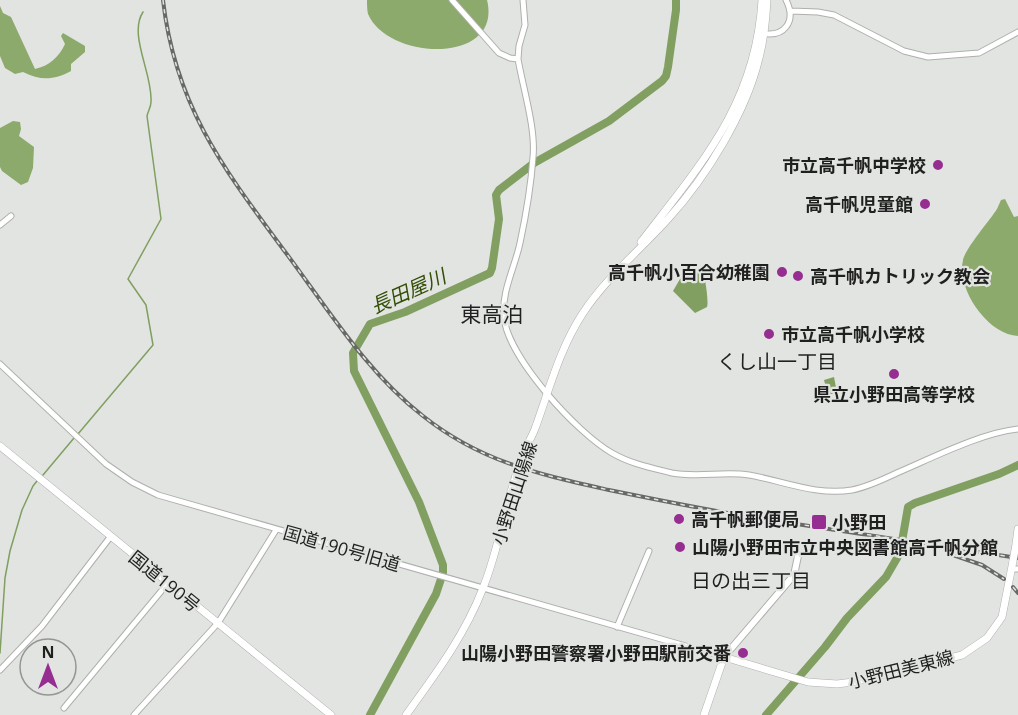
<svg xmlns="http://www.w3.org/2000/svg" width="1018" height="715" viewBox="0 0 1018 715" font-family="'Open Sans','Noto Sans JP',sans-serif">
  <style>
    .forest { fill: #8caa6b }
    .water { fill: #809f60 }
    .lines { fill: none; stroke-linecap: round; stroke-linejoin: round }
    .stream { stroke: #809f60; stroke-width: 1.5 }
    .river { stroke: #809f60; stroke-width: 8 }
    .tertiary-casing { stroke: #aeb0ad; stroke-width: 7 }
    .secondary-casing { stroke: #aeb0ad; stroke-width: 8 }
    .primary-casing { stroke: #aeb0ad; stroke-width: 8 }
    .trunk-casing { stroke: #aeb0ad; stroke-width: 8 }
    .tertiary { stroke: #fff; stroke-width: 5 }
    .secondary { stroke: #fff; stroke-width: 6 }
    .primary { stroke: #fff; stroke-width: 7 }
    .trunk { stroke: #fff; stroke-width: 7 }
    .rail-casing { stroke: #686967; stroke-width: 4 }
    .rail { stroke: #e2e4e1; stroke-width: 1.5; stroke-dasharray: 4.5; stroke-linecap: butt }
    .primary-bridge-casing { stroke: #aeb0ad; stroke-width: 8; stroke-linecap: butt }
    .primary-bridge { stroke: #fff; stroke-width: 7 }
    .poi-dot { fill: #962e92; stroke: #e2e4e1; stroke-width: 2 }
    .labels { text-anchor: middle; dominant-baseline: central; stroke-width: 4.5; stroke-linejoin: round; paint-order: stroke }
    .poi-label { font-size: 18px; font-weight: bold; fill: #1f201f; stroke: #e2e4e1; text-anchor: start }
    .street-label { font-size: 18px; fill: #1f201f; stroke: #e2e4e1 }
    .water-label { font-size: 20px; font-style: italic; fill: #334e06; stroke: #e2e4e1 }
    .neighbourhood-label { font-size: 20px; fill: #1f201f; stroke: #e2e4e1 }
    .quarter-label { font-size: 21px; fill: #1f201f; stroke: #e2e4e1 }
  </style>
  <rect width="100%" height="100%" fill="#e2e4e1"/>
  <path class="forest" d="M367 0H487C503 65 388 61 368 14 367 10 367 4 367 0Z
    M0 6 3 13 11 17 35 69C49 66 59 57 65 44L61 36 63 33 85 46V52L71 64V71C54 80 41 81 23 72L15 74 5 68 0 56Z
    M13 121 20 122 21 129 19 136 34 147 33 168 28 182 21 185 2 171 0 167V128Z
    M1005 199 1014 217 1018 216V336C988 335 956 289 963 260 965 249 990 220 997 209L1001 200Z"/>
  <path class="water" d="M687 267C691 267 697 266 701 269 705 273 709 302 707 307L695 313 673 291Z
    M834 377 837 393 828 395 824 380Z"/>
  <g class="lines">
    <path class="stream" d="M78 434 153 345 146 305 128 279 161 219 147 116C148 111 151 107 151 102 153 74 128 35 143 12
      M43 475 74 438
      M0 653 5 578 10 551 22 510 33 486 37 481"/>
    <path class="river" d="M370 715 436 594 443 573V565L419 502 354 371 353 353 370 324 405 312 490 273 492 268 499 219 496 195 499 190 534 163 609 121 662 81 666 76 668 67 676 10V0
      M766 715 825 647 847 618 886 577 900 553 908 507 915 503 999 474 1018 465"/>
    <g class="tertiary-casing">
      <path id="tertiary" d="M452 0 499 53 510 58 518 59
        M523 0 525 25 519 46 518 59C523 88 536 129 533 157 531 186 526 215 520 243 515 267 501 292 504 318 509 359 577 433 612 453 631 464 652 468 672 473 698 478 724 471 749 475 783 481 817 496 852 490 868 487 884 479 899 472 934 457 981 433 1018 429
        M791 11 818 12 834 15 904 51 928 57 979 53 1018 32
        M761 33C784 38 797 22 786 0
        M0 225 11 216
        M0 364 106 464 132 482 158 495 724 657
        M1012 569H1018
        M617 627 649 551
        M0 670 42 626 111 536
        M64 708 168 583
        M134 715 218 623 276 530"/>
    </g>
    <g class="secondary-casing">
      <path id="secondary" d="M724 657 794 575 798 556"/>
    </g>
    <g class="primary-casing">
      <path id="primary" d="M641 242C701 164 756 104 762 0
        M521 459C525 447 532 438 536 426 550 387 560 348 583 313 606 278 640 250 668 219 706 177 746 113 759 58 764 39 766 20 767 0
        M1016 544 1018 529
        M406 715C435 675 465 635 483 588 498 551 504 511 517 472
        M704 715 724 657 808 682 837 684 853 682 962 655 987 638 1002 617 1013 561"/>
    </g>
    <g class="trunk-casing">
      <path id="trunk" d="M0 446 331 715"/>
    </g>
    <use href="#tertiary" class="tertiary"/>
    <use href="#secondary" class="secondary"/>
    <use href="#primary" class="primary"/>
    <use href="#trunk" class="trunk"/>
    <g class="rail-casing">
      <path id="rail" d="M163 0C175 105 223 168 283 249 326 306 366 372 423 416 481 462 538 474 609 490 658 500 707 510 757 518 844 531 931 544 1018 558
        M953 555 982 565 1004 579
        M1013 587 1018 593"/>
    </g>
    <use href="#rail" class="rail"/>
    <g class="primary-bridge-casing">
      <path id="primary-bridge" d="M517 472 521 459
        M1013 561 1016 544"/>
    </g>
    <use href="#primary-bridge" class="primary-bridge"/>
  </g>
  <g class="poi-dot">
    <circle cx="938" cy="165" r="6"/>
    <circle cx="925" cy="204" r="6"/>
    <circle cx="782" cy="272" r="6"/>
    <circle cx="798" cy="276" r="6"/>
    <circle cx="769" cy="334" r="6"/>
    <circle cx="894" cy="374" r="6"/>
    <circle cx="679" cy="519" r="6"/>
    <rect x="811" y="514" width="16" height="16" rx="3"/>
    <circle cx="680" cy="547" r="6"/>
    <circle cx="743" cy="653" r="6"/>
  </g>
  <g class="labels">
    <g class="poi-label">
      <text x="926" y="165" text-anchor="end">市立高千帆中学校</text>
      <text x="913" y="204" text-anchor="end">高千帆児童館</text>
      <text x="770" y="272" text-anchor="end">高千帆小百合幼稚園</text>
      <text x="810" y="276">高千帆カトリック教会</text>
      <text x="781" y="334">市立高千帆小学校</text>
      <text x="894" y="394" text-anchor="middle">県立小野田高等学校</text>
      <text x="691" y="519">高千帆郵便局</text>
      <text x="832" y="522">小野田</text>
      <text x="692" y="547">山陽小野田市立中央図書館高千帆分館</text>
      <text x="731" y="653" text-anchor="end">山陽小野田警察署小野田駅前交番</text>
    </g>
    <g class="street-label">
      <text transform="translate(514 493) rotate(-72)">小野田山陽線</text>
      <text transform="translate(342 548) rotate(16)">国道190号旧道</text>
      <text transform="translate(165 581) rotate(39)">国道190号</text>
      <text transform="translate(901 669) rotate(-14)">小野田美東線</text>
    </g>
    <g class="water-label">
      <text transform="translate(408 291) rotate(-24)">長田屋川</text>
    </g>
    <g class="neighbourhood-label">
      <text x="777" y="361">くし山一丁目</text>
      <text x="751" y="580">日の出三丁目</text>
    </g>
    <g class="quarter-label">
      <text x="492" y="314">東高泊</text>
    </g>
  </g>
  <g transform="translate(48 667)"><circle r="28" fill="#e2e4e1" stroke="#949693" stroke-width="1.5"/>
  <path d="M0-4.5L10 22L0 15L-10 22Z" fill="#962e92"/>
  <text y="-9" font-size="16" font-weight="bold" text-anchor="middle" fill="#1f201f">N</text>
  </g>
</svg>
